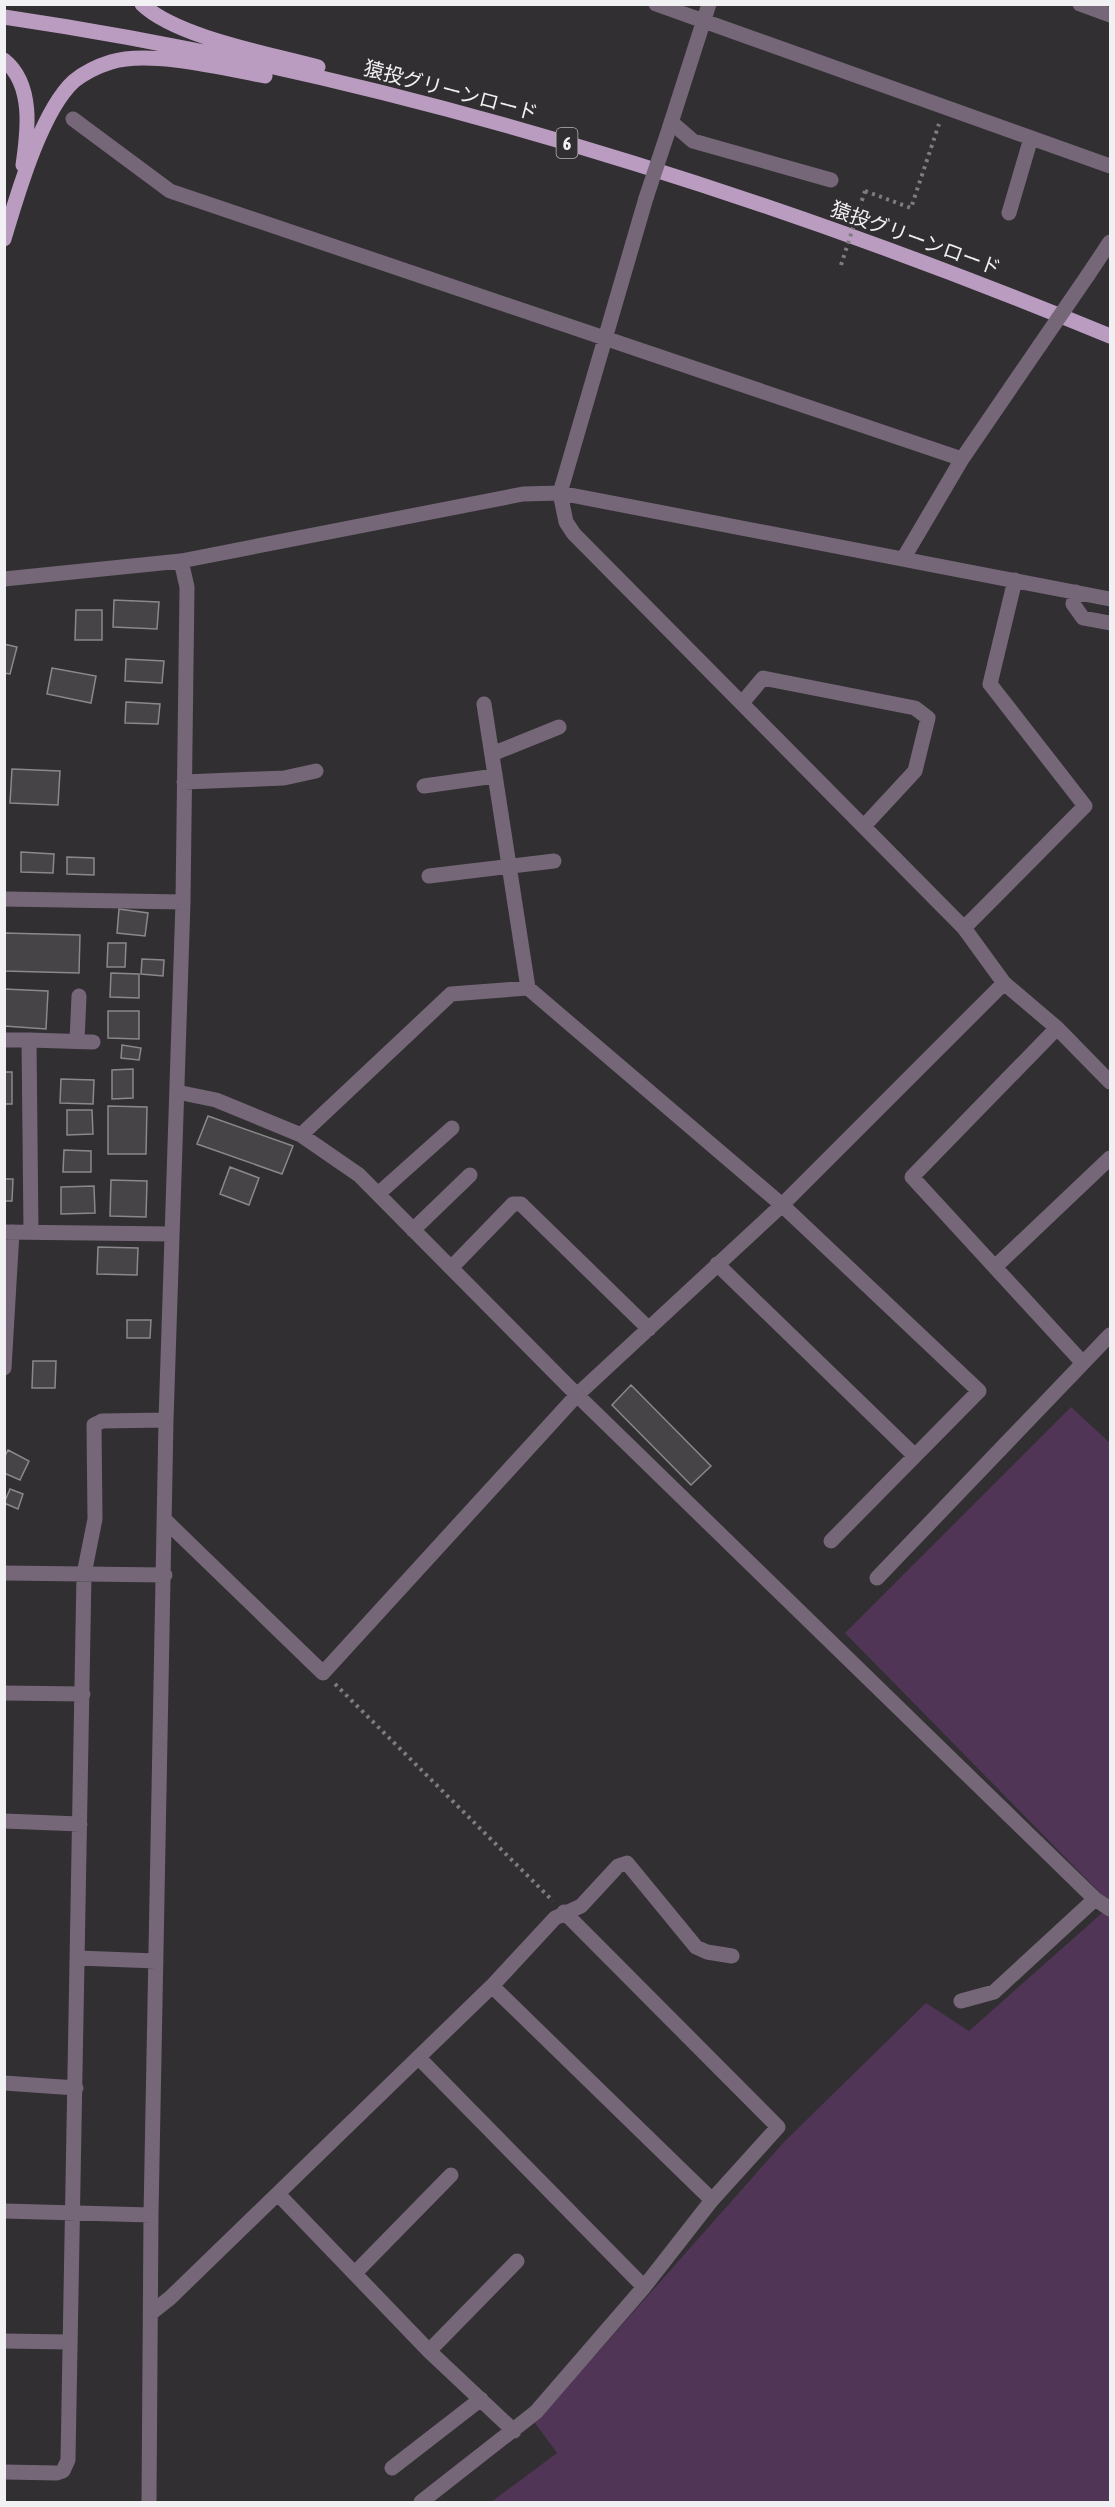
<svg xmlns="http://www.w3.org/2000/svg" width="1115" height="2507" viewBox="0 0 1115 2507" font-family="'Asap Condensed','Noto Sans JP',sans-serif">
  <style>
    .green { fill: #513557 }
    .building { fill: #474448; stroke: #8b888c; stroke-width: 1.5 }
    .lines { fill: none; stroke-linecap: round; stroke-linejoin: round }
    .path { stroke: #7d7c7e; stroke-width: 4; stroke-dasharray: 3 4.5; stroke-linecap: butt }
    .minor { stroke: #756678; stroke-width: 15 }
    .major { stroke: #ba9cc0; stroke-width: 15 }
    .path-bridge { stroke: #7d7c7e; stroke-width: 4; stroke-dasharray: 3 4.5; stroke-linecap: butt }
    .minor-bridge { stroke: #756678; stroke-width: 15 }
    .labels { text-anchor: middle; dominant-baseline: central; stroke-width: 6; stroke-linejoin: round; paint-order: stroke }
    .shield { fill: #312f32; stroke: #b7b6b8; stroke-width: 1.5 }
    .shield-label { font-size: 18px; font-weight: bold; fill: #f1f0f2 }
    .street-label { font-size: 20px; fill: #f1f0f2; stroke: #312f32 }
  </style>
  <rect width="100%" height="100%" fill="#312f32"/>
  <path class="green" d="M1071 1407 1110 1443V1903L845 1633Z
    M1110 1906V2502H491L557 2453 535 2423 784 2142 926 2003 969 2031Z"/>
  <path class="building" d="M114 600 159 602 157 629 113 627Z
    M76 610H102V640H75Z
    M4 644 17 647 10 674 4 673Z
    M126 659 164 661 162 683 125 681Z
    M52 668 96 676 91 703 47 694Z
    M126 702 160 704 158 724 125 723Z
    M12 769 60 771 58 805 10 803Z
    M21 852 54 854 53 873 21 872Z
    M67 857 94 858V875L67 874Z
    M119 909 148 913 145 936 117 933Z
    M4 933 80 935 79 973 4 971Z
    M108 943H126L125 967H107Z
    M142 959 164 960 163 976 141 974Z
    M111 973 139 974V998L110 997Z
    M4 989 48 991 46 1029 4 1026Z
    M108 1011H139V1039L108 1038Z
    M122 1045 141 1048 139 1060 121 1058Z
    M133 1069V1098L112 1099V1070Z
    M4 1072H12V1104H4Z
    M61 1079 94 1080 93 1104 60 1103Z
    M108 1106 147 1107 146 1154H108Z
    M67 1110H92L93 1134 67 1135Z
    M208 1116 293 1146 282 1174 197 1144Z
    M64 1150 91 1151V1172H63Z
    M230 1167 259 1178 249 1205 220 1194Z
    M4 1179H13L12 1201H4Z
    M111 1180 147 1181 146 1217 110 1216Z
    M94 1186 95 1213 61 1214V1187Z
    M98 1247 138 1248 137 1275 97 1274Z
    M127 1320H151L150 1338H127Z
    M33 1361H56L55 1388H32Z
    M631 1385 711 1466 691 1485 612 1405Z
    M8 1450 29 1461 20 1480 4 1473V1458Z
    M10 1489 23 1494 18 1509 4 1503Z"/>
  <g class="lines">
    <path class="path" d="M865 191 911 208 939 124
      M335 1684 553 1901"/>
    <path class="minor" d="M656 4 1110 166
      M1080 4 1110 15
      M73 119 170 191 962 459
      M671 122 693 141 831 180
      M670 126 709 4
      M646 198 560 493 566 522 574 534 964 928 1004 983 1057 1028 1110 1082
      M1009 213 1031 138
      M1088 275 1110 242
      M903 559 962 459 1040 345
      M4 579 181 561 523 494 560 493 1110 599
      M1076 592 1073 604 1083 618 1110 623
      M742 703 763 678 915 708 928 718 915 771 865 825
      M484 704 528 988 782 1205 979 1391 831 1541
      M492 754 559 727
      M184 782 284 778 316 771
      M424 786 495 776
      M429 876 554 861
      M4 899 183 902
      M964 928 1085 806 990 684 1015 580
      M1057 1028 912 1177 1082 1362
      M4 1040H29
      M77 1041 79 996
      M177 1092 216 1100 301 1135 451 994 528 988
      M301 1135 359 1175 577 1395 1095 1899 1110 1909
      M378 1194 452 1128
      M413 1230 470 1175
      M4 1232 172 1234
      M31 1232 29 1040 93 1042
      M717 1264 915 1456
      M995 1267 1110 1158
      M451 1268 513 1204H521L649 1329
      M4 1368 12 1232
      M166 1521 323 1673 577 1395 782 1205 1004 983
      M4 1573 165 1575
      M877 1578 1110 1335
      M4 1693 83 1694
      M4 1821 80 1824
      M78 1958 156 1961
      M492 1986 712 2200
      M961 2001 994 1992 1095 1899
      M419 2058 644 2287
      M4 2083 76 2088
      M278 2194 429 2351 514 2431
      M4 2211 151 2215
      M356 2272 451 2175
      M151 2313 170 2298 492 1986 555 1918 581 1906 618 1866 627 1863 696 1947 707 1952 732 1956
      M4 2341 68 2342
      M429 2351 517 2261
      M392 2468 481 2399
      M4 2472 57 2473 63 2471 68 2460 84 1574 95 1519 94 1425 102 1421 166 1420
      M149 2502 151 2215 166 1420 183 902 187 587 181 561
      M421 2502 536 2412 644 2287 712 2200 778 2127 564 1912"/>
    <path class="major" d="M142 4C176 37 270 54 318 67
      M4 17C385 73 756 190 1110 336
      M4 60C34 84 28 132 23 165
      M4 239C17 196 41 111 74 81 84 73 98 66 111 62 150 50 223 68 265 76"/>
    <path class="path-bridge" d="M841 265 865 191"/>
    <path class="minor-bridge" d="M646 198 670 126
      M1040 345 1088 275"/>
  </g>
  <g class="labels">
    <rect class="shield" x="556.5" y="128" width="21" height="30" rx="4.5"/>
    <g class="shield-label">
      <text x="567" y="143">6</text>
    </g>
    <g class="street-label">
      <text transform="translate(451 90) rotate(15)">猿投グリーンロード</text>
      <text transform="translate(916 238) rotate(20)">猿投グリーンロード</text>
    </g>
  </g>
  <rect width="1115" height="2507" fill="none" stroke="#f1f0f2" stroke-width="12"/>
</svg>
